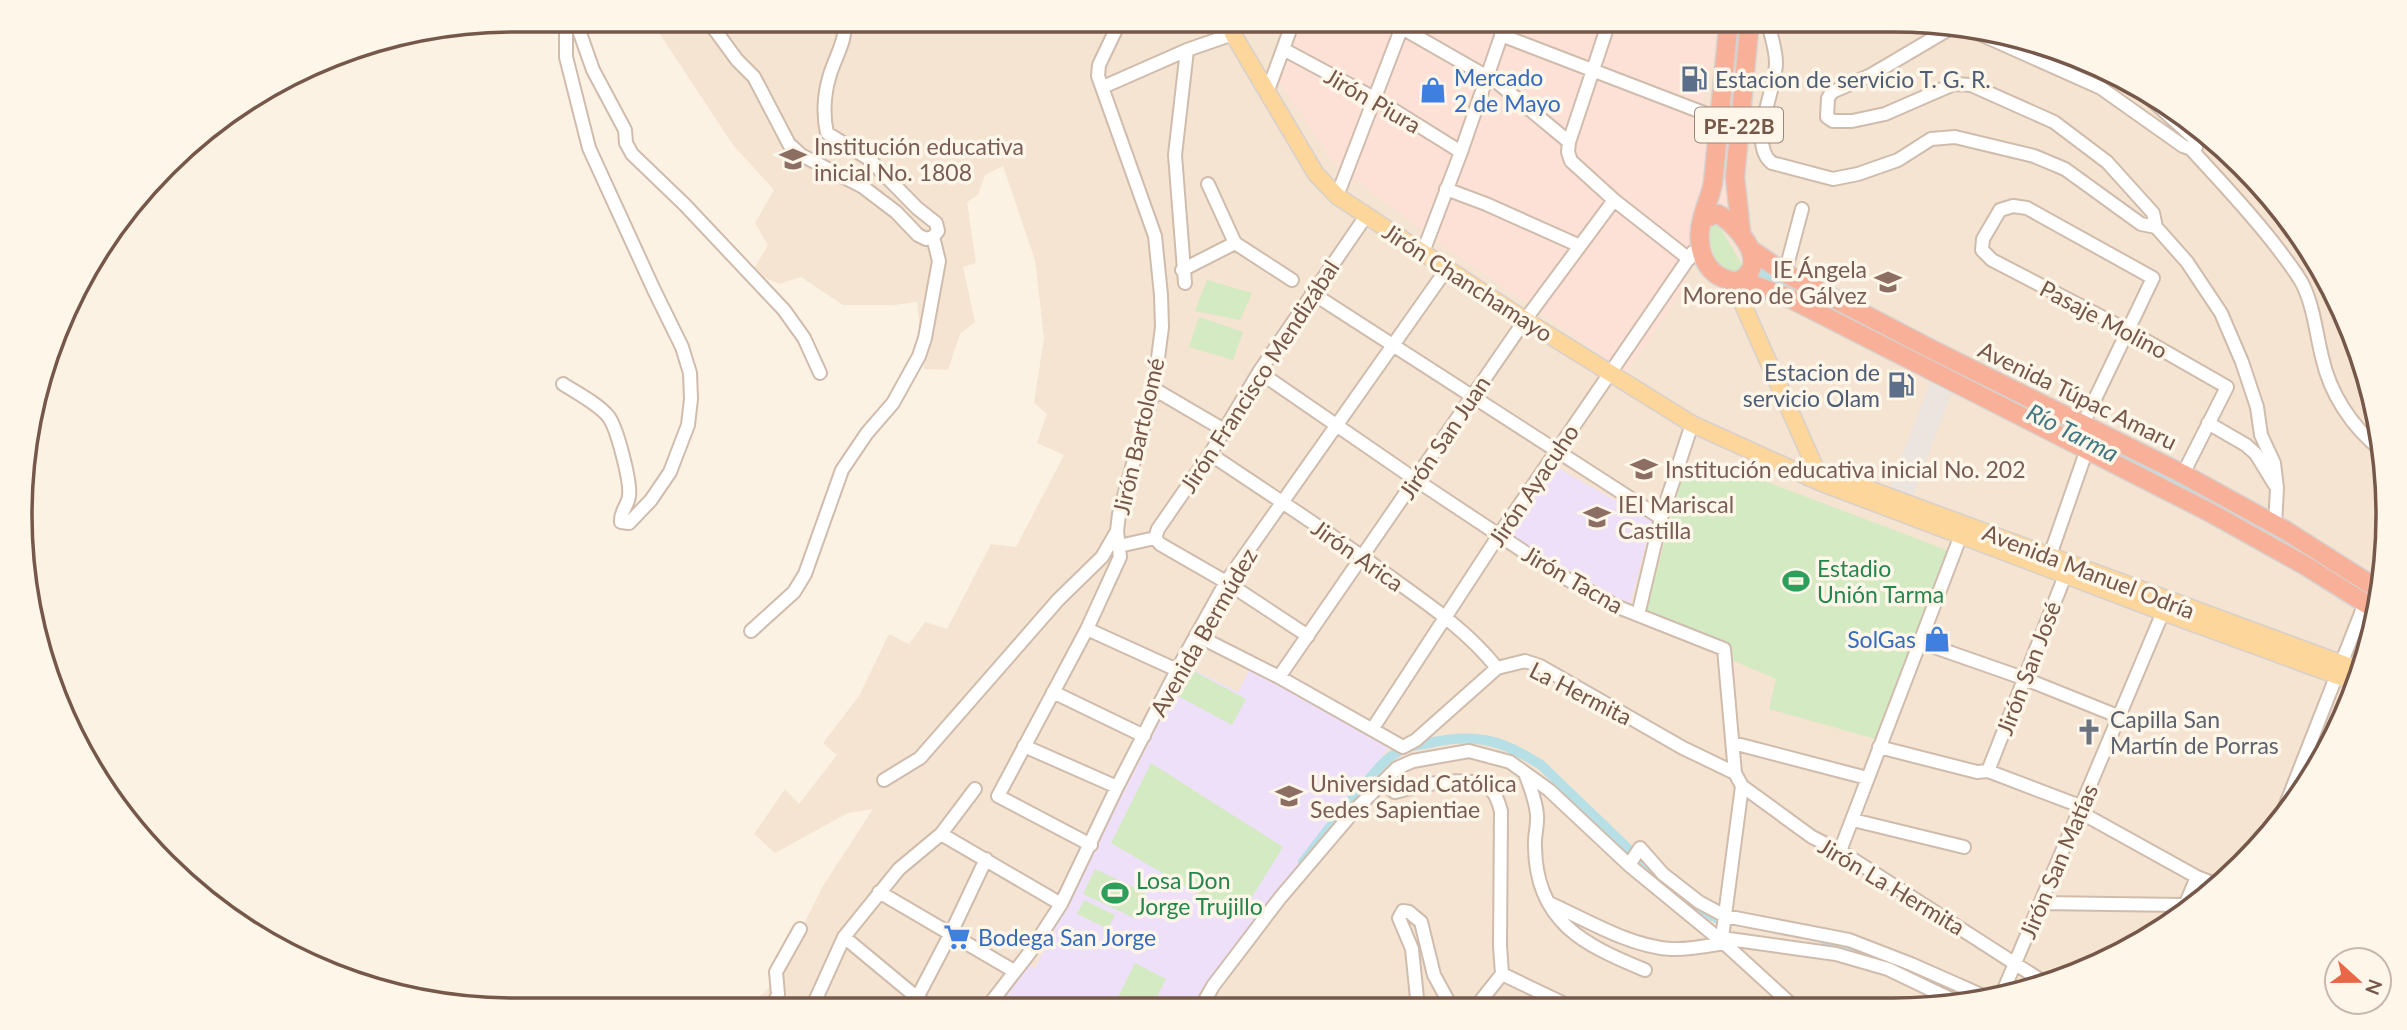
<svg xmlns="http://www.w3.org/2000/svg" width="2407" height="1030" viewBox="0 0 2407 1030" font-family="Lato,sans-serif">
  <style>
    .residential { fill: #f4e4d1 }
    .commercial { fill: #fde1d7 }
    .industrial { fill: #ece4de }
    .education { fill: #efe0f9 }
    .green { fill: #d3eac2 }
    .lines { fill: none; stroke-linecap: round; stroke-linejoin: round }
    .canal { stroke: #b7e0e6; stroke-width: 10 }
    .river { stroke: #b7e0e6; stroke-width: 18 }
    .minor-casing { stroke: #d0bcad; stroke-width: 16 }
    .major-casing { stroke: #d8d0cc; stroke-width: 19 }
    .highway-casing { stroke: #d8d0cc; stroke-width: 21 }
    .minor { stroke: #fff; stroke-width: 12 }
    .major { stroke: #fcd69b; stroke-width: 16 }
    .highway { stroke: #f8b099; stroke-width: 18 }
    .labels { text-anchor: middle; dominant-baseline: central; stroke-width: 7; stroke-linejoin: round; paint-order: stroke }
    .shield { fill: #fff6ea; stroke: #9e8779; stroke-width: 2 }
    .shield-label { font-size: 21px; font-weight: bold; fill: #755849 }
    .shop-label { font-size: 23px; fill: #366cbe; stroke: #fff6ea; text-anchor: start }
    .service-label { font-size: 23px; fill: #4e5e75; stroke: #fff6ea; text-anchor: start }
    .street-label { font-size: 23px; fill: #755849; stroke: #fff6ea }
    .education-label { font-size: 23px; fill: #785e54; stroke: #fff6ea; text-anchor: start }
    .leisure-label { font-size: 23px; fill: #27864d; stroke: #fff6ea; text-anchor: start }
    .worship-label { font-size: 23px; fill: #5b616d; stroke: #fff6ea; text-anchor: start }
    .water-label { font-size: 24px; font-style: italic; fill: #3f7882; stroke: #fff6ea }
    .rim { fill: none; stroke: #755849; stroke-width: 3.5 }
  </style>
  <rect width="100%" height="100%" fill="#fcf2e3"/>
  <path class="residential" d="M650 19H1892L2052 46 2140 86 2219 143 2286 214 2337 296 2371 387 2387 483 2383 580 2361 675 2304 791 2219 888 2082 973 1957 1006 746 1010 774 983 823 886 873 809 848 813 775 853 754 834 785 789 799 804 837 755 823 743 859 696 889 634 909 644 925 622 947 629 991 544 1016 547 1064 455 1037 443 1047 414 1034 403 1044 338 1035 260 1003 166 985 175 978 195 967 202 976 263 963 267 975 322 960 334 948 370 924 369 917 302 894 305H843L801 277 779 284 752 272 768 245 755 223 774 190 733 145Z"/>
  <path class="commercial" d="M1292 19H1719L1713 60 1702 105 1711 120 1734 19H1745L1731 204 1722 209 1718 195 1705 223 1681 292 1626 373 1440 243 1333 163 1273 72Z"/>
  <path class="industrial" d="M1930 382 1952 392 1913 496 1890 487Z"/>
  <path class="education" d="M1556 467 1652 521 1630 605 1509 535Z
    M1187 666 1238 692 1251 667 1390 746 1193 1009H1006L999 1006 1021 963 1035 968Z"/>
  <path class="green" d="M1716 221 1744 268 1738 275 1721 270C1713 256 1708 238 1708 222Z
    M1207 280 1252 293 1240 320 1195 311Z
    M1199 317 1243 332 1233 360 1189 347Z
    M1684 471 1720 479 1723 474 1740 480 1746 474 1949 551 1876 739 1769 709 1776 679 1732 660 1729 645 1646 610Z
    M1190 669 1246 699 1232 725 1176 695Z
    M1151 763 1283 847 1239 918 1111 843Z
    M1095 869 1146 893 1134 918 1083 894Z
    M1084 900 1115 915 1108 929 1077 914Z
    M1135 963 1166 979 1151 1009H1112Z"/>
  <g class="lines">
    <path class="canal" d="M1303 862C1324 835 1345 807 1367 781 1374 774 1381 764 1389 758 1406 745 1410 747 1429 743 1475 733 1501 739 1541 765L1672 891 1714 917 1726 922
      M1826 942 1885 960"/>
    <path class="river" d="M1765 270 1774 280 1818 303
      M1971 381C2108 450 2250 515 2379 601"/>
    <g class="minor-casing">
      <path id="minor" d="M575 19 593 70 625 130 626 143 632 154 685 205 784 310 804 338 820 373
        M707 19 737 60 754 77 789 144 801 155 863 187 896 212 918 235 926 239 933 237 938 231 936 223 917 208 869 159 827 133C823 116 824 95 829 78 834 58 848 40 844 19
        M1767 19C1770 33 1776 48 1776 63 1776 90 1747 143 1772 163L1833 179 1858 174 1898 160 1931 139 1955 137 2034 156 2065 169 2141 224 2156 227
        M1402 28 1498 83 1569 142 1568 152 1571 161 1614 200 1689 259
        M1949 29 1871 75 1832 92 1828 98 1827 117 1833 121H1852L1885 114 1954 84 1971 85 2054 122 2107 162 2153 213 2156 227 2187 262 2221 313 2242 362 2257 407 2261 435 2274 463 2277 488 2275 525
        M1980 34 2101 88 2183 146 2191 149C2221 182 2252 214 2279 250 2287 261 2297 273 2303 285 2314 308 2316 333 2322 357 2330 394 2352 427 2381 450
        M1501 35 1717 118
        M1283 49 1376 99 1461 152
        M2133 83 2196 140V147L2191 149
        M1103 87 1187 50 1233 34
        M1267 93 1294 19
        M1569 142 1610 19
        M1208 184 1235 243
        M1446 189 1486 204 1580 246
        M1337 196 1405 19
        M1235 243 1292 280
        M1423 252 1461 152 1507 19
        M1182 270 1235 243
        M1785 273 1802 209
        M1185 283 1175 155 1187 50
        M1312 293 1661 518
        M1259 372 1416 480 1556 573 1618 607 1724 649 1735 773 1742 786 1722 938 1724 943
        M563 384C577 393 597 403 608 416 617 427 631 482 629 496 628 506 620 511 621 522L629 523 651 500 670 472 688 425 691 399 690 373 682 347 654 290 589 148 566 57V19
        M1154 389 1224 430
        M2208 423 2246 445 2256 454 2275 485
        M2083 424 2153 278 2027 208 2013 206 2000 210 1983 239 1982 250 1992 260 2129 331 2227 387 2183 474
        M1210 454C1274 497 1338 538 1400 584 1435 609 1470 634 1497 668
        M1155 538 1158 529 1210 454 1259 372 1366 216
        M1155 538 1160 544 1226 582 1308 636
        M1119 546 1155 538
        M2047 564 2086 452
        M1638 615 1661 518 1692 424
        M1087 629 1177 670
        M751 631 794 592 805 574 842 470 867 433 893 403 919 356 925 338 939 261 933 237
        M1196 635 1279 677 1403 747 1416 740 1497 668 1525 661 1540 666 1683 748 1735 773
        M1920 642 2023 678 2120 717
        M1279 677 1525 320 1614 200
        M1053 692 1144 736
        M1373 728 1499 535 1693 252 1701 248
        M1733 743 1867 778
        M1024 746 1117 787
        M1879 747 1977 772 1988 771 2080 806 2087 816 2197 877 2220 886
        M1988 771 2068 568
        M1525 773C1530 786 1536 801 1537 815 1538 825 1534 837 1535 847 1536 922 1584 945 1645 970
        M1388 777 1387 786 1395 792C1417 786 1474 772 1492 791 1497 796 1499 804 1501 811L1500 946 1502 974 1573 1008
        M884 780 920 758 1058 600 1102 557 1117 531
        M1742 786 1812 837 1840 851 2045 983
        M2281 817 2365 603
        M1853 820 1964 847
        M941 834 1061 904
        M1091 845 998 796 1087 629 1120 557 1117 531 1119 514 1154 389 1162 327 1161 295 1155 236 1098 76 1099 65 1121 19
        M1840 851 1961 535
        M1629 865 1640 848 1663 874 1699 902 1725 916 1849 940 1911 964 1988 998
        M879 892 1014 971
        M1549 903C1587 920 1629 946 1670 949 1688 950 1707 946 1724 943
        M2040 903 2182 905 2186 903 2197 877
        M844 937 932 1010
        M1722 938 1836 954 1888 969 1963 1005
        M2002 994 2163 612
        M918 996 951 933 986 859
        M1418 1008 1412 949 1399 918 1403 911 1409 912 1421 922 1434 975 1452 1008
        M1475 1008 1502 974
        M986 1009 1030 952 1061 904 1117 787 1177 670 1226 582 1446 270
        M1200 1009 1213 986 1280 898 1354 811 1397 768 1413 761 1469 751 1510 762 1549 790 1629 865 1724 943 1794 1007
        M772 1010 778 994 776 972 800 929
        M811 1010 844 937 899 869 941 834 975 789"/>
    </g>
    <g class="major-casing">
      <path id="major" d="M1228 19 1233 34 1316 174 1337 196 1525 320 1692 424 1822 483 2163 612 2357 683
        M1733 282 1822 483
        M1836 477 2362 671"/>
    </g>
    <g class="highway-casing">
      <path id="highway" d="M1704 218 1718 214C1736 224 1770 261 1742 279 1736 282 1732 282 1726 279 1706 273 1698 251 1700 231 1701 215 1710 199 1713 183L1729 19
        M1741 232 1735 177 1750 19
        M1750 249 1785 273 1933 350 2183 474 2285 530 2381 591
        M1740 280 1787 297 2211 513 2306 566 2376 610"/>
    </g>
    <use href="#minor" class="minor"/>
    <use href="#major" class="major"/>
    <use href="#highway" class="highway"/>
  </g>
  <defs>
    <g id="fuel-bare" transform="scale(2.1)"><path d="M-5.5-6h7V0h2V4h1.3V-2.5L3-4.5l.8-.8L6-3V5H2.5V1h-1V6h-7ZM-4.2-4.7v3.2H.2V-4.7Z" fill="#5c6f8a" stroke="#fff6ea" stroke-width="2.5" paint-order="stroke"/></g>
    <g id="shop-bare" transform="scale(2.1)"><path d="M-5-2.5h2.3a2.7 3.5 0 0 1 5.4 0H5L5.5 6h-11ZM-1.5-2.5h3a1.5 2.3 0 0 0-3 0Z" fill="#3f7fe0" stroke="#fff6ea" stroke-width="2.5" paint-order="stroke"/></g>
    <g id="school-bare" transform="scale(2.1)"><path d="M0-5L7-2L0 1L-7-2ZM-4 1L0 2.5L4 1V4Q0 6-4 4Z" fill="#8d6e63" stroke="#fff6ea" stroke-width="2.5" paint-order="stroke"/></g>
    <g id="stadium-bare" transform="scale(2.1)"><path d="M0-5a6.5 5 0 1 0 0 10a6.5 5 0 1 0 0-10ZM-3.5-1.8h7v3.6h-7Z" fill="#2e9e5b" stroke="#fff6ea" stroke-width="2.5" paint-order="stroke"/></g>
    <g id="church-bare" transform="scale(2.1)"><path d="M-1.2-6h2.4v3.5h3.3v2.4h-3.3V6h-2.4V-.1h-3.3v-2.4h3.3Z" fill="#6b7280" stroke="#fff6ea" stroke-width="2.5" paint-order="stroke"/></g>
    <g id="university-bare" transform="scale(2.1)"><path d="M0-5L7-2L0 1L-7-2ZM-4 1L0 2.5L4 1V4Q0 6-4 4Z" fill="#8d6e63" stroke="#fff6ea" stroke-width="2.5" paint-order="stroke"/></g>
    <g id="supermarket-bare" transform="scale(2.1)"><path d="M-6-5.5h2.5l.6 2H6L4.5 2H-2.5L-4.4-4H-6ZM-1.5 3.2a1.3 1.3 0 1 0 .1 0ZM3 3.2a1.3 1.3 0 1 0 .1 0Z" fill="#3f7fe0" stroke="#fff6ea" stroke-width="2.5" paint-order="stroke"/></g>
  </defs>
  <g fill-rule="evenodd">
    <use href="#fuel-bare" x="1694" y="79"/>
    <use href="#shop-bare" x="1433" y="90"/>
    <use href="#school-bare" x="793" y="159"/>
    <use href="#school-bare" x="1888" y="282"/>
    <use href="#fuel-bare" x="1901" y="385"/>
    <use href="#school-bare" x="1644" y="469"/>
    <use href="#school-bare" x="1597" y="517"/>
    <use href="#stadium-bare" x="1796" y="581"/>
    <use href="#shop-bare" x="1937" y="639"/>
    <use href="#church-bare" x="2089" y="732"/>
    <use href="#university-bare" x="1289" y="796"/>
    <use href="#stadium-bare" x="1115" y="893"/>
    <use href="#supermarket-bare" x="957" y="937"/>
  </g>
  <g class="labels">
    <rect class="shield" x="1695" y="107.5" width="88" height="35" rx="5"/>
    <g class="shield-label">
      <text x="1739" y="125">PE-22B</text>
    </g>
    <g class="shop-label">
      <text x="1454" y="77">Mercado<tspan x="1454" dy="26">2 de Mayo</tspan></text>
      <text x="1916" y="639" text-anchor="end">SolGas</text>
      <text x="978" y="937">Bodega San Jorge</text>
    </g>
    <g class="service-label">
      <text x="1715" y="79">Estacion de servicio T. G. R.</text>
      <text x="1880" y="372" text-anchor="end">Estacion de<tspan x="1880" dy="26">servicio Olam</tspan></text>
    </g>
    <g class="street-label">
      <text transform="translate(1373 100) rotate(30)">Jirón Piura</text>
      <text transform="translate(1468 282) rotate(33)">Jirón Chanchamayo</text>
      <text transform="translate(2104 319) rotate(28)">Pasaje Molino</text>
      <text transform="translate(1259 376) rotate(-57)">Jirón Francisco Mendizábal</text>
      <text transform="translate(2078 395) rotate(26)">Avenida Túpac Amaru</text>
      <text transform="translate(1138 436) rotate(-77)">Jirón Bartolomé</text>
      <text transform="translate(1444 437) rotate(-56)">Jirón San Juan</text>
      <text transform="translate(1533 485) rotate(-56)">Jirón Ayacuho</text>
      <text transform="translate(1358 555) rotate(35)">Jirón Arica</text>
      <text transform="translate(2089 571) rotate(21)">Avenida Manuel Odría</text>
      <text transform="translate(1573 579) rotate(30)">Jirón Tacna</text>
      <text transform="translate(1203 632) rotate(-60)">Avenida Bermúdez</text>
      <text transform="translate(2028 668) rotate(-69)">Jirón San José</text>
      <text transform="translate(1581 693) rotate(27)">La Hermita</text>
      <text transform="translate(2058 861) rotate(-67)">Jirón San Matías</text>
      <text transform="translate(1892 886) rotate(31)">Jirón La Hermita</text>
    </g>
    <g class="education-label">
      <text x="814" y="146">Institución educativa<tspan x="814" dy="26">inicial No. 1808</tspan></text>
      <text x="1867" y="269" text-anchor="end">IE Ángela<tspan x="1867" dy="26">Moreno de Gálvez</tspan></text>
      <text x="1665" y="469">Institución educativa inicial No. 202</text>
      <text x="1618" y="504">IEI Mariscal<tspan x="1618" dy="26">Castilla</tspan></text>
      <text x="1310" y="783">Universidad Católica<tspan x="1310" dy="26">Sedes Sapientiae</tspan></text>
    </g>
    <g class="leisure-label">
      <text x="1817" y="568">Estadio<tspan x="1817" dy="26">Unión Tarma</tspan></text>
      <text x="1136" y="880">Losa Don<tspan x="1136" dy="26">Jorge Trujillo</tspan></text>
    </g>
    <g class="worship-label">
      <text x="2110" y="719">Capilla San<tspan x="2110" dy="26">Martín de Porras</tspan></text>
    </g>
    <g class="water-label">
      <text transform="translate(2073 432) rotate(27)">Río Tarma</text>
    </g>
  </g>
  <path d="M0 0H2407V1030H0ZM515 32H1893A483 483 0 0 1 2376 515V515A483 483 0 0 1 1893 998H515A483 483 0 0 1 32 515V515A483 483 0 0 1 515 32Z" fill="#fff6ea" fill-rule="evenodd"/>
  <path class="rim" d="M515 32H1893A483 483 0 0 1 2376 515V515A483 483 0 0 1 1893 998H515A483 483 0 0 1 32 515V515A483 483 0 0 1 515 32Z"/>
  <g transform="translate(2358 981) rotate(111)"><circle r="33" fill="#fff6ea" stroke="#c8b7aa" stroke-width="2"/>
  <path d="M0-5L12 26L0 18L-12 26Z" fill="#e86747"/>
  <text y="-10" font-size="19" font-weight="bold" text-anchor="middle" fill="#755849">N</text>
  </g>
</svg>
